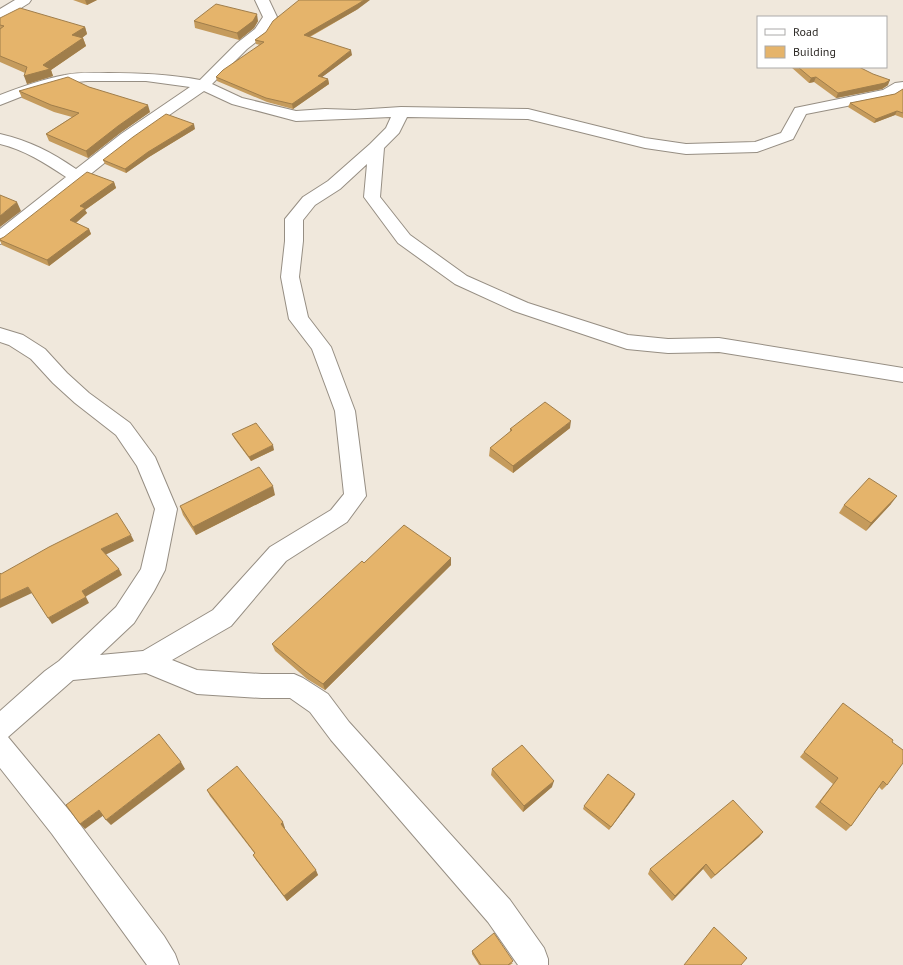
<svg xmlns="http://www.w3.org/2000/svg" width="903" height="965" viewBox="0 0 903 965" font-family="'PT Sans',sans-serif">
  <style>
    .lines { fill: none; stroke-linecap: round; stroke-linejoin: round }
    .minor-casing { stroke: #968e83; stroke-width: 2 }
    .minor { fill: #fff; fill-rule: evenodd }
    .wall { fill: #c59b5c }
    .shaded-wall { fill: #a07e4b }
    .building { fill: #e5b46b; stroke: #a07e4b }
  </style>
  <rect width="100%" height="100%" fill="#f0e8dc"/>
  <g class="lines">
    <g class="minor-casing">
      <path id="minor" d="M15 0H31L29 3 5 18 0 19V9Z
        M255 0H269L277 17 265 35 247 49 212 84 242 98 296 111 325 109 355 110 401 107 528 109 645 138 686 144 755 142 781 133 795 108 883 90 895 83 903 82V91L893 97 806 114 793 139 757 152 686 154 645 148 528 119 407 117 399 133 384 148 380 197 410 235 467 276 528 303 628 335 668 339 719 338 903 368V382L719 352 668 353 627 349 514 311 455 284 398 243 364 197 367 164 340 189 315 205 303 220V241L299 277 308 317 331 347 355 411 366 496 347 522 286 561 231 626 172 660 197 670 262 674H294L303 678 328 694 349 722 510 900 544 948 548 959V965H518L488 922 331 740 310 712 290 698H262L197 694 146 673 73 680 8 737 72 814 164 936 175 954 179 965H147L52 834 0 768V711L45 671 59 661 116 607 141 569 155 509 137 466 116 435 75 403 53 383 31 359 9 345 0 342V328L23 335 45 349 67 373 89 393 130 423 155 457 177 509 165 570 154 591 134 623 100 655 143 651 213 610 270 547 331 510 344 494 335 411 312 349 289 319 281 277 285 241V219L303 197 328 181 370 144 386 128 391 117 296 121 232 104 204 91 133 140 6 242 0 244V229L66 177C45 163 25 150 0 144V134C30 141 51 152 76 169L121 134 190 87 146 81H87L66 83 28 94 0 105V95C21 87 43 79 65 75 79 72 94 73 108 73 139 73 169 74 200 80L237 43 255 29 263 17Z"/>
    </g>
    <use href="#minor" class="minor"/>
  </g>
  <path class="wall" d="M73 0H97L87 5Z
    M358 9 310 37 352 55 322 77 328 79 329 84 293 109 267 102 217 81 216 77 260 45 256 44 255 40 266 32Z
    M0 18 85 27 87 34 82 38H83L86 46 51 70 53 76 27 84 25 73 0 62Z
    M194 21H258L254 28 239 40 195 28Z
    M791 67H859L888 85 882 89 836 98 814 82 809 83Z
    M89 87 150 112 120 133 88 158 49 141 46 134 72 117 54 112 22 98 19 91Z
    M903 89V118L895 115 874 123 848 107 850 103 895 94Z
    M195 129 149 157 126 173 105 164 103 160Z
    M114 182 116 188 85 210 87 213 76 223 89 229 91 234 49 266 2 245 0 241V239Z
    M570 428 513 473 489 456 490 448 510 432V429Z
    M232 434 274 450 251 461 234 438Z
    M275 495 196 535 183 515 180 506Z
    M891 504 866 531 839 513 844 505Z
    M364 563 451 565 325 690 307 679 275 651 272 644Z
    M892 742 887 785 882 790 879 787 851 826 846 831 815 807 833 784 800 757 804 752Z
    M492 769 552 787 523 812 491 775Z
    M207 790 285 828 284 829 318 875 287 901 256 860 253 855 255 854 210 796Z
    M634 797 609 830 583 809 584 806Z
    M763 832 759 837 711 879 703 869 672 901 648 874 650 869Z
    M472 951 513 963 510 965H479L472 954Z"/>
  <path class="shaded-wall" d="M85 0H97L87 5Z
    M364 0H370L358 9 305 39 304 35Z
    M257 14 258 21 254 28 239 40 237 33Z
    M85 27 87 34 75 43 72 35Z
    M83 38 86 46 51 70 53 76 27 84 24 76 43 65Z
    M351 50 352 55 318 80V76Z
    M816 77 814 82 809 83 811 78Z
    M328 79 329 84 293 109 292 104Z
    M890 80 888 85 882 89 836 98 838 93Z
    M148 105 150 112 120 133 88 158 86 151 118 126Z
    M897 111 895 115 874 123 876 119Z
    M194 124 195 129 149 157 126 173 125 169 148 152Z
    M114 182 116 188 85 210 87 213 72 226 70 220 80 206Z
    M17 202 21 211 0 227V216Z
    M89 229 91 234 49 266 47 260Z
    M571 421 570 428 513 473V466Z
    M273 445 274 450 251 461 249 457Z
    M273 486 275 495 196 535 193 527Z
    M897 496 891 504 866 531 871 523Z
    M131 535 134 541 105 555 101 549Z
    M451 558V565L325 690 323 684Z
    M119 569 122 575 85 597 82 591Z
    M28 587 32 593 0 608V600Z
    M86 597 89 603 52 624 48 618Z
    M181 762 185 769 111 825 106 820Z
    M554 781 552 787 523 812 524 806Z
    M635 794 634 797 609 830 611 827Z
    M99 810 104 815 85 829 80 824Z
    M283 822 285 828 283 829 281 824Z
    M763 832 759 837 711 879 715 875Z
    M706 864 703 869 672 901 675 896Z
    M316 870 318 875 287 901 284 896Z"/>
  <path class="building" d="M299 0H364L358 4 304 35 351 50 318 76 328 79 292 104 266 98 216 77 223 70 264 42 255 40 266 32 273 21Z
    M216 4 257 14 253 21 237 33 194 21Z
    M20 8 85 27 72 35 83 38 43 65 50 69 24 76 27 67 0 56V29L4 26 0 25V18Z
    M798 67H859L873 74 890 80 885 83 838 93 816 77 811 78Z
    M68 77 89 87 148 105 118 126 86 151 46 134 79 113 51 105 19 91Z
    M903 89V113L897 111 876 119 850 103 895 94Z
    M166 114 194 124 148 152 125 169 103 160 133 137Z
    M87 172 114 182 80 206 85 208 70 220 89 229 47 260 0 240V239L4 237Z
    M0 195 17 202 0 216Z
    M545 402 571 421 513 466 490 448 512 430 510 429Z
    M256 423 273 445 249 457 232 434Z
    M259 467 273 486 193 527 180 506Z
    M869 478 897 496 871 523 844 505Z
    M117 513 131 535 101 549 119 569 82 591 86 597 48 618 28 587 0 600V573L1 574 49 547Z
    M404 525 451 558 323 684 306 672 272 644 362 561 364 563Z
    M843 703 893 740 892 742 903 750V763L887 785 883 781 851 826 820 802 838 778 804 752Z
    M159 734 181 762 106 820 99 810 80 824 66 805Z
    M522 745 554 781 524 806 492 769Z
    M237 766 283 822 281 824 316 870 284 896 253 855 255 853 207 790Z
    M608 774 635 794 611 827 584 806Z
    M733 800 763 832 715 875 706 864 675 896 650 869Z
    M714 927 747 958 741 965H684Z
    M494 933 513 961 508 965H481L472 951Z"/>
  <rect x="757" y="16" width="130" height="52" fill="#ffffff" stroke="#abaaa9"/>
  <rect x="765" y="29" width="20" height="6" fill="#ffffff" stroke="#abaaa9"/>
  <text x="793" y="36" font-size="12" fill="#2e2b27">Road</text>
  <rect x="765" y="46" width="20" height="12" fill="#e5b46b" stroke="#abaaa9"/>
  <text x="793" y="56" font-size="12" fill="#2e2b27">Building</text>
</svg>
